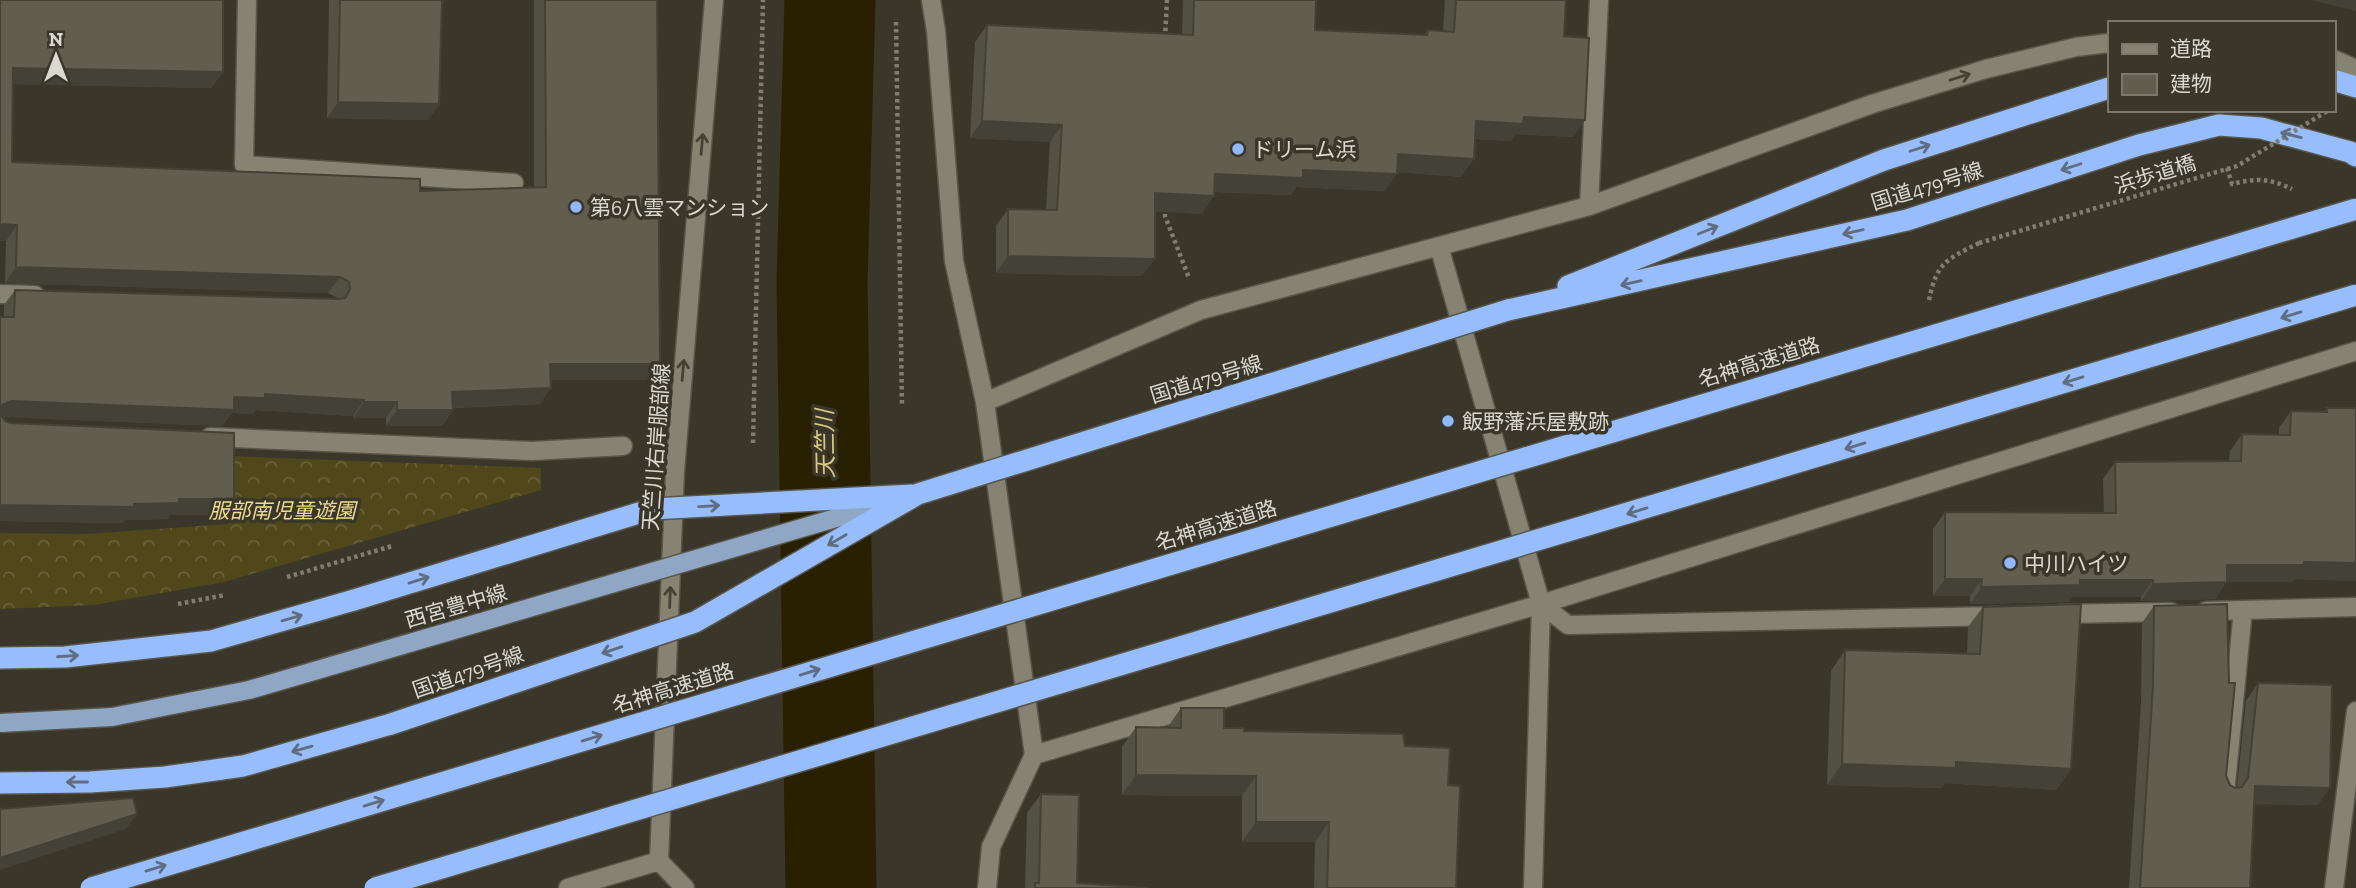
<svg xmlns="http://www.w3.org/2000/svg" width="2356" height="888" viewBox="0 0 2356 888" font-family="'Zilla Slab','Noto Sans JP',serif">
  <style>
    .forest { fill: url(#forest-crowns) }
    .lines { fill: none; stroke-linecap: round; stroke-linejoin: round }
    .river { stroke: #282000; stroke-width: 91 }
    .minor-casing { stroke: #58564b; stroke-width: 21 }
    .highway-casing { stroke: #58564b; stroke-width: 24 }
    .path { stroke: #7f7d71; stroke-width: 4.5; stroke-dasharray: 3.5 3.5; stroke-linecap: butt }
    .minor { stroke: #868373; stroke-width: 18 }
    .highway { stroke: #97bdfc; stroke-width: 21 }
    .major-bridge-casing { stroke: #58564b; stroke-width: 21; stroke-linecap: butt }
    .highway-bridge-casing { stroke: #58564b; stroke-width: 24; stroke-linecap: butt }
    .path-bridge { stroke: #7f7d71; stroke-width: 4.5; stroke-dasharray: 3.5 3.5; stroke-linecap: butt }
    .major-bridge { stroke: #90a6c5; stroke-width: 18 }
    .highway-bridge { stroke: #97bdfc; stroke-width: 21 }
    .wall { fill: #535044 }
    .shaded-wall { fill: #444137 }
    .building { fill: #615d4f; stroke: #444137; stroke-width: 2 }
    .oneway { stroke: #454235 }
    .oneway2 { stroke: #5f6d7e }
    .poi-dot { fill: #8fb8fd; stroke: #3a372a; stroke-width: 2.5 }
    .labels { text-anchor: middle; dominant-baseline: central; stroke-width: 7; stroke-linejoin: round; paint-order: stroke }
    .poi-label { font-size: 21px; fill: #dad8cf; stroke: #3a372a; text-anchor: start }
    .street-label { font-size: 21px; fill: #dad8cf; stroke: #3a372a }
    .park-label { font-size: 21px; font-style: italic; fill: #eddb8e; stroke: #3a372a }
    .water-label { font-size: 23px; font-style: italic; fill: #d9c87c; stroke: #3a372a }
  </style>
  <defs>
    <pattern id="forest-crowns" width="20" height="18" patternUnits="userSpaceOnUse" patternTransform="scale(1.75)"><rect width="20" height="18" fill="#50471b"/><path d="M2 6a3 3 0 1 1 6 0M12 15a3 3 0 1 1 6 0" fill="none" stroke="#69613b"/></pattern>
  </defs>
  <rect width="100%" height="100%" fill="#3a372a"/>
  <path class="forest" d="M229 456 541 468V490L224 582 94 605 0 609V533L86 534 228 524Z"/>
  <g class="lines">
    <path class="river" d="M830 0 822 282 831 888"/>
    <g class="minor-casing">
      <path id="minor" d="M247 0 244 165 514 183
        M931 0 936 31 954 261 985 402 1034 755 991 847 987 888
        M2333 59 2356 69
        M1589 206 1599 0
        M1439 246 1541 604 1533 888
        M0 294 35 295
        M985 402 1201 310 1589 206 1872 104 1986 69 2076 47 2109 43
        M210 437 532 451 623 446
        M1541 604 1568 625 1999 616
        M2206 611 2356 607
        M2059 614 2171 612
        M1034 755 1541 604 2356 351
        M2225 794 2243 610
        M568 888 659 861
        M685 888 659 861 675 471 714 0
        M2334 888 2356 711"/>
    </g>
    <g class="highway-casing">
      <path id="highway" d="M2333 80 2356 87
        M1568 286 1884 160 2109 88
        M1508 310 1907 220 2139 145 2219 125 2261 128 2350 152 2356 156
        M0 658 65 657 211 641 354 600
        M0 783 90 782 165 777 243 766 391 724"/>
    </g>
    <path class="path" d="M896 22 902 407
      M1165 38 1167 0
      M2227 168 2232 184C2256 178 2269 178 2292 189
      M1165 207V216L1189 278
      M1929 300C1937 262 1946 260 1979 243
      M753 443 763 0
      M287 577 392 546
      M178 604 225 595"/>
    <use href="#minor" class="minor"/>
    <use href="#highway" class="highway"/>
    <g class="major-bridge-casing">
      <path id="major-bridge" d="M0 723 112 717 249 690 894 501"/>
    </g>
    <g class="highway-bridge-casing">
      <path id="highway-bridge" d="M354 600 652 509 912 495
        M391 724 695 622 918 494 1508 310
        M91 888 2356 209
        M375 888 2356 295"/>
    </g>
    <path class="path-bridge" d="M1979 243 2237 166 2329 110"/>
    <use href="#major-bridge" class="major-bridge"/>
    <use href="#highway-bridge" class="highway-bridge"/>
  </g>
  <path class="wall" d="M0 0 223 72 211 88 13 84 12 162 420 191 534 188V0H657L660 364 649 380H551L540 404 453 408V410L442 426H386V418H353V416L256 410 254 414 232 413 222 426 2 417 5 421 234 499 222 515H170L168 519 125 520 123 523 0 521 4 305 15 290 338 299V298L328 293 5 283 6 241Z
    M329 0H442L439 104 428 120 327 118Z
    M1183 0H1316L1315 30 1424 35 1428 30 1443 31 1445 0H1566L1564 36 1585 120 1573 137 1516 134 1511 141 1475 139 1461 177 1397 172 1385 191 1296 187 1291 195 1214 192 1202 214 1155 211 1142 276 996 273V226L1008 209 1046 210 1050 142 970 138 975 42 987 25 1182 35Z
    M2327 408H2356V581L2294 579 2292 582H2226L2215 599 2141 601V597H2072L2068 602 1970 604V596H1933V529L1945 512 2104 513 2103 479 2115 462 2229 461 2230 451 2242 434 2279 435V428L2291 411 2324 412Z
    M2154 606 2230 785 2237 788 2246 701 2258 683 2318 805 2254 804 2250 888H2129L2141 703 2142 623Z
    M1983 607 2071 769 2056 790 1945 783 1942 788 1827 785 1831 671 1845 650 1967 654 1968 627Z
    M1181 708 1224 728 1244 731 1405 746 1448 785 1456 888H1314L1315 842H1242V796L1122 795V747L1136 727 1167 728Z
    M1041 794 1077 883 1149 888H1025L1027 813Z"/>
  <path class="shaded-wall" d="M2311 0H2356V11Z
    M13 68 223 72 211 88 2 84Z
    M338 102 439 104 428 120 327 118Z
    M1524 117 1585 120 1573 137 1516 134 1511 141 1464 138 1476 121Z
    M982 121 1062 125 1050 142 970 138Z
    M1398 154 1474 159 1461 177 1386 171Z
    M1303 170 1397 174 1385 191 1296 187 1291 195 1203 191 1215 174Z
    M1155 193 1214 196 1202 214 1143 211Z
    M0 224 17 225 6 241H0Z
    M1008 256 1155 259 1142 276 996 273Z
    M16 267 340 277 328 293 5 283Z
    M550 364H660L649 380H539Z
    M551 388 540 404 441 408 452 392Z
    M265 394 364 400 353 416 256 410 254 414 232 413 222 426 0 417V408L2 405 11 401 234 397Z
    M364 402H397L386 418H353Z
    M397 410H453L442 426H386Z
    M179 499H234L222 515H170L168 519 125 520 123 523 0 521V505L134 504Z
    M2304 562 2356 563V581L2294 579 2292 582H2226L2215 599 2141 601 2153 584 2227 565Z
    M1945 579H1982L1970 596H1933Z
    M2080 580H2153L2141 597H2072L2068 602 1970 604 1981 587Z
    M1956 762 2071 769 2056 790 1945 783 1942 788 1827 785 1842 764Z
    M1136 775 1256 776 1242 796 1122 795Z
    M2255 786 2330 788 2318 805 2243 803Z
    M137 814 126 829 0 870V858Z
    M1256 822H1329L1315 842H1242Z"/>
  <path class="building" d="M0 0H223V72L13 68 12 162 420 179V191L546 187 545 0H657L660 364H550L551 388 452 392 453 410H397V402H364V400L265 394V398L234 397V410L11 401 2 405 0 412V317H14L15 290 339 299 345 298 350 289 349 282 340 277 16 267 17 225 0 224Z
    M340 0H442L439 104 338 102Z
    M1194 0H1316L1315 30 1427 35 1428 30 1454 32 1456 0H1566L1564 36 1589 38 1585 120 1524 117 1523 124 1476 121 1474 159 1398 154 1397 174 1303 170V178L1215 174 1214 196 1155 193V259L1008 256V209L1057 210 1062 125 982 121 987 25 1193 35Z
    M2327 408H2356V563L2304 562V565H2227V582L2153 584V580H2080V585L1981 587 1982 579H1945V512L2116 513 2115 462 2241 461 2242 434 2290 435 2291 411 2327 412Z
    M0 413 5 421 11 423 234 433V499H179V503L134 504V507L0 505Z
    M2081 604 2071 769 1956 762V768L1842 764 1845 650 1980 654 1983 607Z
    M2227 604 2229 683H2235L2226 776 2230 785 2235 788 2242 787 2248 778 2258 683 2332 685 2330 788 2255 786 2250 888H2140L2153 685 2154 606Z
    M1181 708H1224V728H1244V731L1403 734 1405 746 1450 748 1448 785 1460 786 1456 888H1327L1329 822H1256V776L1136 775V727L1181 728Z
    M1041 794 1079 795 1077 883 1149 888H1035V883H1039Z
    M133 798 137 814 0 858V809Z"/>
  <defs><path id="oneway-shaft" d="M-6 0H5M1.5-3L5.5 0L1.5 3" fill="none" stroke-width="1.6" stroke-linecap="round" stroke-linejoin="round" transform="scale(1.75)"/></defs>
  <g class="oneway">
    <use href="#oneway-shaft" transform="translate(1960 77) rotate(-17)"/>
    <use href="#oneway-shaft" transform="translate(702 144) rotate(-85)"/>
    <use href="#oneway-shaft" transform="translate(683 370) rotate(-85)"/>
    <use href="#oneway-shaft" transform="translate(670 597) rotate(-88)"/>
  </g>
  <g class="oneway2">
    <use href="#oneway-shaft" transform="translate(2291 135) rotate(-166)"/>
    <use href="#oneway-shaft" transform="translate(1920 148) rotate(-18)"/>
    <use href="#oneway-shaft" transform="translate(2071 167) rotate(162)"/>
    <use href="#oneway-shaft" transform="translate(1708 230) rotate(-22)"/>
    <use href="#oneway-shaft" transform="translate(1853 232) rotate(167)"/>
    <use href="#oneway-shaft" transform="translate(1631 283) rotate(167)"/>
    <use href="#oneway-shaft" transform="translate(2291 315) rotate(163)"/>
    <use href="#oneway-shaft" transform="translate(2073 380) rotate(163)"/>
    <use href="#oneway-shaft" transform="translate(1855 446) rotate(163)"/>
    <use href="#oneway-shaft" transform="translate(709 506) rotate(-3)"/>
    <use href="#oneway-shaft" transform="translate(1637 511) rotate(163)"/>
    <use href="#oneway-shaft" transform="translate(837 540) rotate(150)"/>
    <use href="#oneway-shaft" transform="translate(419 580) rotate(-17)"/>
    <use href="#oneway-shaft" transform="translate(292 618) rotate(-16)"/>
    <use href="#oneway-shaft" transform="translate(612 650) rotate(161)"/>
    <use href="#oneway-shaft" transform="translate(68 656) rotate(-4)"/>
    <use href="#oneway-shaft" transform="translate(810 672) rotate(-17)"/>
    <use href="#oneway-shaft" transform="translate(592 738) rotate(-17)"/>
    <use href="#oneway-shaft" transform="translate(302 749) rotate(164)"/>
    <use href="#oneway-shaft" transform="translate(77 782) rotate(180)"/>
    <use href="#oneway-shaft" transform="translate(374 803) rotate(-17)"/>
    <use href="#oneway-shaft" transform="translate(156 868) rotate(-17)"/>
  </g>
  <g class="poi-dot">
    <circle cx="1238" cy="149" r="7"/>
    <circle cx="576" cy="207" r="7"/>
    <circle cx="1448" cy="421" r="7"/>
    <circle cx="2010" cy="563" r="7"/>
  </g>
  <g class="labels">
    <g class="poi-label">
      <text x="1252" y="149">ドリーム浜</text>
      <text x="590" y="207">第6八雲マンション</text>
      <text x="1462" y="421">飯野藩浜屋敷跡</text>
      <text x="2024" y="563">中川ハイツ</text>
    </g>
    <g class="street-label">
      <text transform="translate(2155 174) rotate(-17)">浜歩道橋</text>
      <text transform="translate(1927 186) rotate(-17)">国道479号線</text>
      <text transform="translate(1759 362) rotate(-17)">名神高速道路</text>
      <text transform="translate(1206 379) rotate(-17)">国道479号線</text>
      <text transform="translate(656 447) rotate(-86)">天竺川右岸服部線</text>
      <text transform="translate(1216 525) rotate(-17)">名神高速道路</text>
      <text transform="translate(456 606) rotate(-16)">西宮豊中線</text>
      <text transform="translate(468 672) rotate(-19)">国道479号線</text>
      <text transform="translate(673 688) rotate(-17)">名神高速道路</text>
    </g>
    <g class="park-label">
      <text x="282" y="510">服部南児童遊園</text>
    </g>
    <g class="water-label">
      <text transform="translate(825 444) rotate(-91)">天竺川</text>
    </g>
  </g>
  <rect x="2108" y="21" width="228" height="91" fill="#3a372a" stroke="#7a776c" stroke-width="2"/>
  <rect x="2122" y="44" width="35" height="10" fill="#868373" stroke="#7a776c" stroke-width="2"/>
  <text x="2170" y="56" font-size="21" fill="#dad8cf">道路</text>
  <rect x="2122" y="74" width="35" height="21" fill="#615d4f" stroke="#7a776c" stroke-width="2"/>
  <text x="2170" y="91" font-size="21" fill="#dad8cf">建物</text>
  <g transform="translate(56 56)" stroke="#3a372a" stroke-width="5" paint-order="stroke">
  <path d="M0-5L12 26L0 18L-12 26Z" fill="#dad8cf"/>
  <text y="-10" font-size="19" font-weight="bold" text-anchor="middle" fill="#dad8cf">N</text>
  </g>
</svg>
